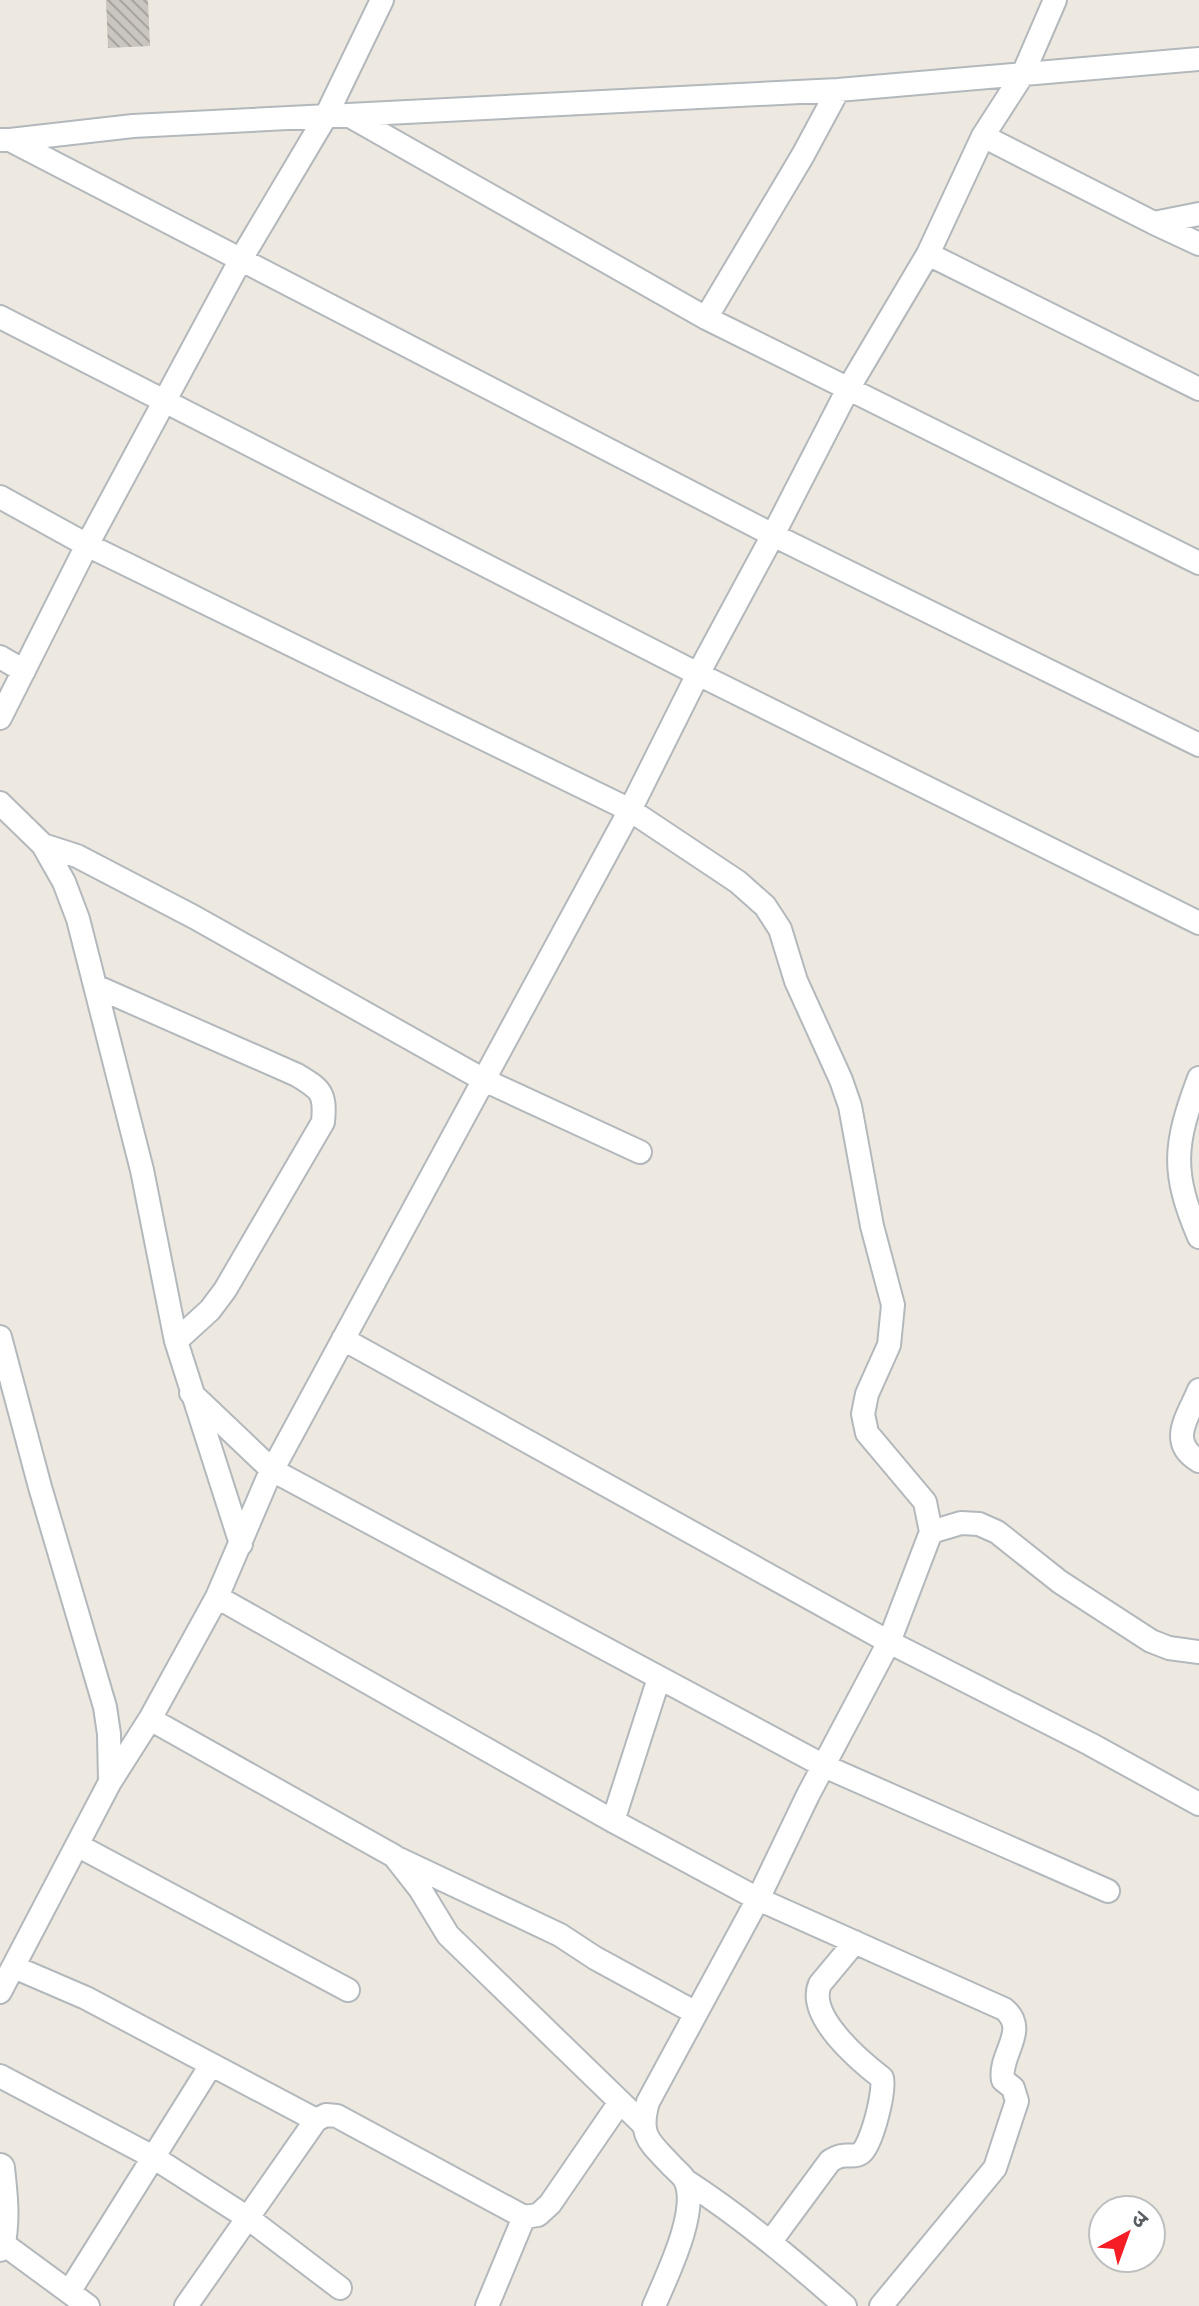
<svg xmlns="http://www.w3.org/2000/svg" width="1199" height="2306" viewBox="0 0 1199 2306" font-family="Quicksand,'Noto Sans Devanagari',sans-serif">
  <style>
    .building { fill: url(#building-back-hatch) }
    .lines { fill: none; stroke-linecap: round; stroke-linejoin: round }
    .minor-casing { stroke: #b3b8bc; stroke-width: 26 }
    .tertiary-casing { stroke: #b3b8bc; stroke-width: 32 }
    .minor { stroke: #fff; stroke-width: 22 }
    .tertiary { stroke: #fff; stroke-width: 28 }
  </style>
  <defs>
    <pattern id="building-back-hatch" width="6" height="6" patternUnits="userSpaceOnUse" patternTransform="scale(2)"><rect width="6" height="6" fill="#cac5bf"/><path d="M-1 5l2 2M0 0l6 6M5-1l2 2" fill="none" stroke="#a7a39f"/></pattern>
  </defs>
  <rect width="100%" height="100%" fill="#ede9e0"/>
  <path class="building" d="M106 0H148L150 46 108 48Z"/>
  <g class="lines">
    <g class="minor-casing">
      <path id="minor" d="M348 115 706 318 1199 563
        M983 136 1154 223 1199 244
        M0 140H10L773 535 1199 745
        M10 140 133 126 838 90 1199 59
        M1154 223 1199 214
        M928 254 1199 389
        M0 317 698 674 1199 923
        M706 318 803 155 838 90
        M0 497 87 545 630 810 738 882 765 906 780 929 796 981 841 1080 850 1106 872 1226 893 1305 889 1345 867 1394 863 1414 867 1433 925 1502 931 1532 889 1642 808 1795 758 1899 648 2102C638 2137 650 2142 672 2166 676 2170 683 2176 685 2180 700 2210 666 2277 654 2306
        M0 657 24 671
        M0 718 87 545 241 259 326 116 382 0
        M0 803 43 845 64 882 78 919 142 1170 176 1341 241 1544
        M43 845 77 856 194 917 484 1080 640 1152
        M95 986 297 1075C320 1089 326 1092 323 1122L225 1290 210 1310 176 1341
        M1199 1078C1174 1145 1171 1171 1199 1237
        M0 1337 40 1487 105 1707 109 1734 110 1782
        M343 1339 889 1642 1090 1744 1199 1804
        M1199 1390C1188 1417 1167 1442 1199 1461
        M191 1393 272 1470 824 1766 1108 1891
        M931 1532 961 1523 979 1524 997 1532 1060 1582 1151 1641 1169 1648 1199 1652
        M217 1597 613 1821 758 1899 1004 2009C1030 2030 998 2055 1003 2080L1013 2088 1017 2101 995 2168 881 2306
        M150 1719 394 1856 420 1889 448 1935 642 2123
        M613 1821 659 1678
        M77 1845 348 1990
        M399 1859 560 1935 595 1958 694 2012
        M14 1967 86 1998 316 2120
        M0 1992 110 1782 150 1719 217 1597 267 1480 630 810 698 674 773 535 848 389 928 254 983 136 1023 74 1055 0
        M0 2076 153 2157 248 2218 340 2288
        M686 2181C743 2218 794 2261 845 2306
        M771 2241 830 2161C834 2159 838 2156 842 2156 849 2154 854 2158 861 2153 872 2144 885 2092 882 2078 860 2061 806 2016 820 1984L855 1942
        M1 2242 88 2306
        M69 2292 211 2065
        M186 2306 316 2120 326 2115 337 2116 524 2217 538 2215 550 2204 620 2102
        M487 2306 524 2217"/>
    </g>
    <g class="tertiary-casing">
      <path id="tertiary" d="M0 2168C3 2194 6 2221 0 2247"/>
    </g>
    <use href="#minor" class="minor"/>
    <use href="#tertiary" class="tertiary"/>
  </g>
  <g transform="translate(1127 2234) rotate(41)"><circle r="38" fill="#ffffff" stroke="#bdbfc0" stroke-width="2"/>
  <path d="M0-6L14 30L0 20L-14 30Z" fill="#f61d25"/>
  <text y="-12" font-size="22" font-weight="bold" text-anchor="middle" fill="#595e62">उ</text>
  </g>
</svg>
